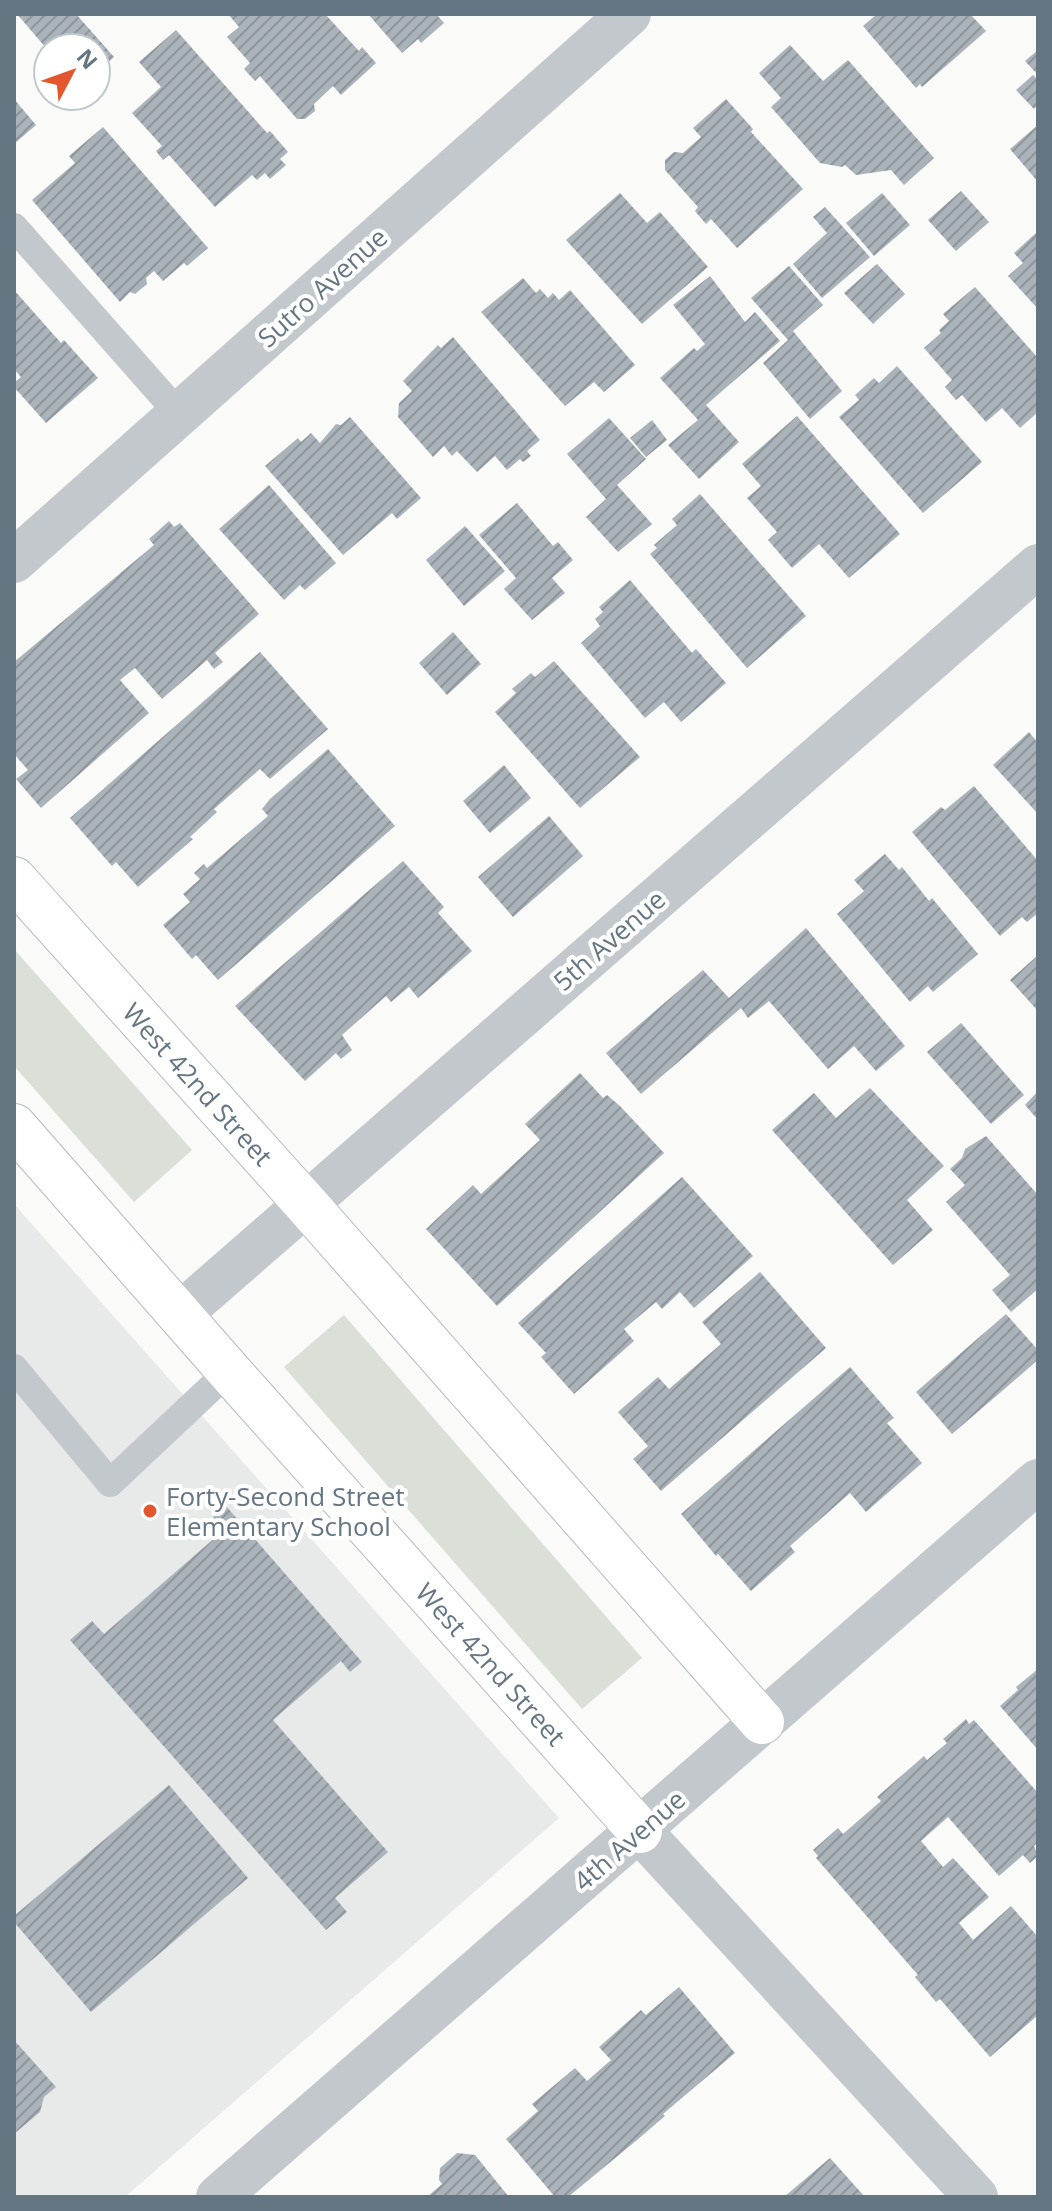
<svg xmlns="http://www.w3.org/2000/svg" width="1052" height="2211" viewBox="0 0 1052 2211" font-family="'Open Sans',sans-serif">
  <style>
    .built { fill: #e8e9e9 }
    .grass { fill: #dadfd7 }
    .building { fill: url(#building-hatch) }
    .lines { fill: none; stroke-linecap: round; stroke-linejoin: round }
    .secondary-casing { stroke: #b3babf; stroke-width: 46 }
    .lane { stroke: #c3c8cc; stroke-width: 28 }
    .street { stroke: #c3c8cc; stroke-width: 44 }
    .secondary { stroke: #fff; stroke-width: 44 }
    .poi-dot { fill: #e4572e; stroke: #fff; stroke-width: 3 }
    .labels { text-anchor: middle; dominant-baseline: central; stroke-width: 8; stroke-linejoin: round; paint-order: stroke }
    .street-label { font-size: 26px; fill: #657683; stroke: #fff }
    .poi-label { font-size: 26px; fill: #657683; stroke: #fff; text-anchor: start }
  </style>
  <defs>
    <pattern id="building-hatch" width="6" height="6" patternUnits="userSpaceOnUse" patternTransform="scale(2)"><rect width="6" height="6" fill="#aab3b9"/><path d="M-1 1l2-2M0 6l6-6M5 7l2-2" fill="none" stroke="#8e969c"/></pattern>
  </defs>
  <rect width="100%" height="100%" fill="#fafaf8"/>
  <path class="built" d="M14 1204 559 1818 125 2197H14Z"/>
  <path class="grass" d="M14 949 192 1150 134 1202 14 1066Z
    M344 1315 642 1658 582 1709 284 1367Z"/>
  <path class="building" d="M17 14H76L114 57 96 74V48H46Z
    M228 14H325L359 51 362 47 376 63 341 95 333 86 314 104 315 111 305 119H297L260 76 255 81 244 69 250 63 227 37 239 27Z
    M368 14H436L444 23 421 43 418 39 402 53Z
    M877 14H970L986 31 922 87 920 84 916 88 863 26Z
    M176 30 267 133 270 131 288 152 280 159 286 165 270 179 265 173 257 180 252 175 215 207 169 155 163 160 156 151 162 146 132 113 161 87 139 62Z
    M790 45 823 81 848 60 934 158 904 185 891 170 856 175 845 165 842 167 820 163 771 107 781 98 759 73Z
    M1038 50V75L1025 61Z
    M1033 75 1038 80V105L1034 109 1016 90Z
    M14 99 36 125 14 144Z
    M726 99 753 129 751 132 803 189 737 248 711 219 706 224 695 211 698 207 665 170V160L674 152 683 153 701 137 693 128Z
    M1038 125V182L1010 149Z
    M103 127 208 248 187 266 184 263 163 281 154 271 146 278 147 284 135 294 130 292 120 302 32 200 75 163 69 156Z
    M961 191 989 222 956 251 928 220Z
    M620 193 647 223 660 212 708 267 642 324 566 240Z
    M882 193 910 225 874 256 846 223Z
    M825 207 870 257 822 298 793 264 827 233 813 217Z
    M1038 231V309L1008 276 1023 263 1014 253Z
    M877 264 905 294 873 324 844 293Z
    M789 266 823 305 793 331 842 391 810 419 763 363 788 340 751 298Z
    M710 276 745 322 755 312 780 341 706 405 739 442 699 479 668 445 698 420 660 378 694 348 697 351 705 344 673 305Z
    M523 278 536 293 540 289 548 298 553 293 559 300 570 290 635 365 604 392 594 382 565 406 481 312Z
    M975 287 1038 358V412L1020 428 1002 408 986 422 962 395 956 400 945 387 952 380 924 348 941 333 939 330 949 321 943 314Z
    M14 290 61 343 64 340 98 378 46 423 14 387V383L21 377 14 369Z
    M453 337 540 440 527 451 531 456 523 462 520 459 507 470 495 456 477 472 457 451 452 456 444 446 433 457 398 417 399 403 412 391 403 381 438 345 441 348Z
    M897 366 982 462 923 513 839 417 859 400 855 395 874 378 879 383Z
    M797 416 900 534 849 578 819 544 792 568 768 540 777 532 747 498 761 486 742 464Z
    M350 417 421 498 397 519 392 513 343 555 265 466 298 438 301 442 311 433 320 443 336 424 341 425Z
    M609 418 646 459 617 485 652 524 618 552 586 517 606 499 567 454Z
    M652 420 667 440 646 457 630 438Z
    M269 485 336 563 305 590 300 585 284 600 219 529Z
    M700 494 806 616 747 668 650 554 657 548 654 545 677 525 672 519Z
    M517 503 553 546 558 542 573 560 552 578 565 593 532 620 504 589 516 578 479 535Z
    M169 521 174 527 180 523 259 614 215 653 223 662 214 669 207 660 162 699 135 668 120 680 149 713 41 808 16 779 28 770 14 754V662L154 545 149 539Z
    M465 526 505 571 464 606 426 560Z
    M630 580 692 653 696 649 726 683 681 722 664 702 645 718 581 643 600 626 595 619 603 612 599 607Z
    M453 632 481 664 447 695 419 663Z
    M260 652 328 729 270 779 260 769 214 809 217 812 190 837 193 839 138 887 116 862 112 866 70 818Z
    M554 661 640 757 580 808 495 712 516 693 512 689 531 673 535 677Z
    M1029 732 1038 743V814L993 765Z
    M328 749 395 826 218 980 196 955 192 959 163 925 190 902 183 894 200 879 194 873 204 864 207 868 268 816 262 809 270 799Z
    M504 765 531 798 490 833 463 801Z
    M974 786 1038 861V913L1027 922 1022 917 1000 936 912 832 941 807 945 810Z
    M549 816 583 856 513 917 478 877Z
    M885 854 899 870 902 867 929 901 932 898 978 954 933 992 928 986 910 1002 837 914 864 891 854 880Z
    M403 861 444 907 438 913 472 951 418 998 409 987 391 1002 386 996 342 1035 352 1050 341 1059 336 1053 305 1081 235 1006Z
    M806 928 905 1046 876 1071 854 1046 828 1069 769 1001 748 1018 741 1008 641 1094 606 1053 703 970 729 998Z
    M1038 955V1011L1010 980Z
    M961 1023 1024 1095 991 1124 927 1052Z
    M580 1073 603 1098 607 1095 620 1106 664 1153 497 1306 426 1229 473 1185 481 1194 540 1140 525 1124Z
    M870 1088 944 1166 907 1200 933 1230 893 1265 772 1130 814 1093 836 1118Z
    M1038 1091V1120L1025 1105Z
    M986 1136 1038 1195V1289L1011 1312 992 1290 1010 1275 946 1202 965 1185 950 1169 962 1158 965 1149Z
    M682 1177 753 1256 694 1308 680 1292 662 1309 656 1302 624 1329 634 1341 574 1394 541 1357 546 1353 518 1323Z
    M760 1272 826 1348 661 1491 633 1459 648 1446 618 1412 658 1377 669 1389 721 1344 702 1322Z
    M1006 1314 1038 1350V1360L952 1434 916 1392Z
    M850 1367 894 1418 887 1423 922 1463 866 1512 850 1493 790 1546 795 1552 751 1591 718 1554 716 1556 681 1514Z
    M226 1506 362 1662 350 1672 341 1661 273 1720 388 1852 335 1898 347 1912 326 1930 70 1640 92 1621 104 1634 224 1530 213 1517Z
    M1038 1669V1750L1000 1706 1018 1690 1016 1687Z
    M966 1719 969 1724 974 1720 1038 1793V1842L1034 1846 1038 1856 1030 1863 1023 1855 999 1876 948 1817 921 1841 943 1867 953 1858 989 1897 959 1923 973 1940 1011 1906 1038 1937V2015L990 2057 940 1999 936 2002 915 1977 918 1975 816 1858 818 1856 813 1850 838 1828 843 1834 881 1801 877 1797 924 1756 927 1760 947 1743 943 1739Z
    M169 1785 248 1878 91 2012 14 1922V1916Z
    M679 1987 735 2053 663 2114 665 2116 637 2140 568 2197H555L506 2139 538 2111 532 2104 575 2068 587 2081 611 2060 599 2047 641 2010 646 2015Z
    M14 2040 56 2087 44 2097 40 2112 14 2134Z
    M457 2153 475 2155 509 2197H427L442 2184 439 2180 440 2168Z
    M830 2158 865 2197H784Z"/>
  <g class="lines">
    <g class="secondary-casing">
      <path id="secondary" d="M14 879 306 1204 762 1722
        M14 1126 229 1371 640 1831"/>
    </g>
    <path class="lane" d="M14 227 179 414
      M14 1368 110 1483 229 1371"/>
    <path class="street" d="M14 561 629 14
      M180 1314 1038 566
      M640 1831 976 2197
      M218 2197 1038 1481"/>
    <use href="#secondary" class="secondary"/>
  </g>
  <circle class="poi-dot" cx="150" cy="1511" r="8"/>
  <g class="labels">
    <g class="street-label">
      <text transform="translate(322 287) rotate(-42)">Sutro Avenue</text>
      <text transform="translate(609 940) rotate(-41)">5th Avenue</text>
      <text transform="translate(198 1084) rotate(48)">West 42nd Street</text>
      <text transform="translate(491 1664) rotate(48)">West 42nd Street</text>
      <text transform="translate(629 1840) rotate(-41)">4th Avenue</text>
    </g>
    <g class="poi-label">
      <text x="166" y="1496">Forty-Second Street<tspan x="166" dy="30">Elementary School</tspan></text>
    </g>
  </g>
  <rect width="1052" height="2211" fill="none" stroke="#657683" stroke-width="32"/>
  <g transform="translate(72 72) rotate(49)"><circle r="38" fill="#ffffff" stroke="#c1c8cd" stroke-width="2"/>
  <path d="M0-6L14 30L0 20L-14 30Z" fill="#e4572e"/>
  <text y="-12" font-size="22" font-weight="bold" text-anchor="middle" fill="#657683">N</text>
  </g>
</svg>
